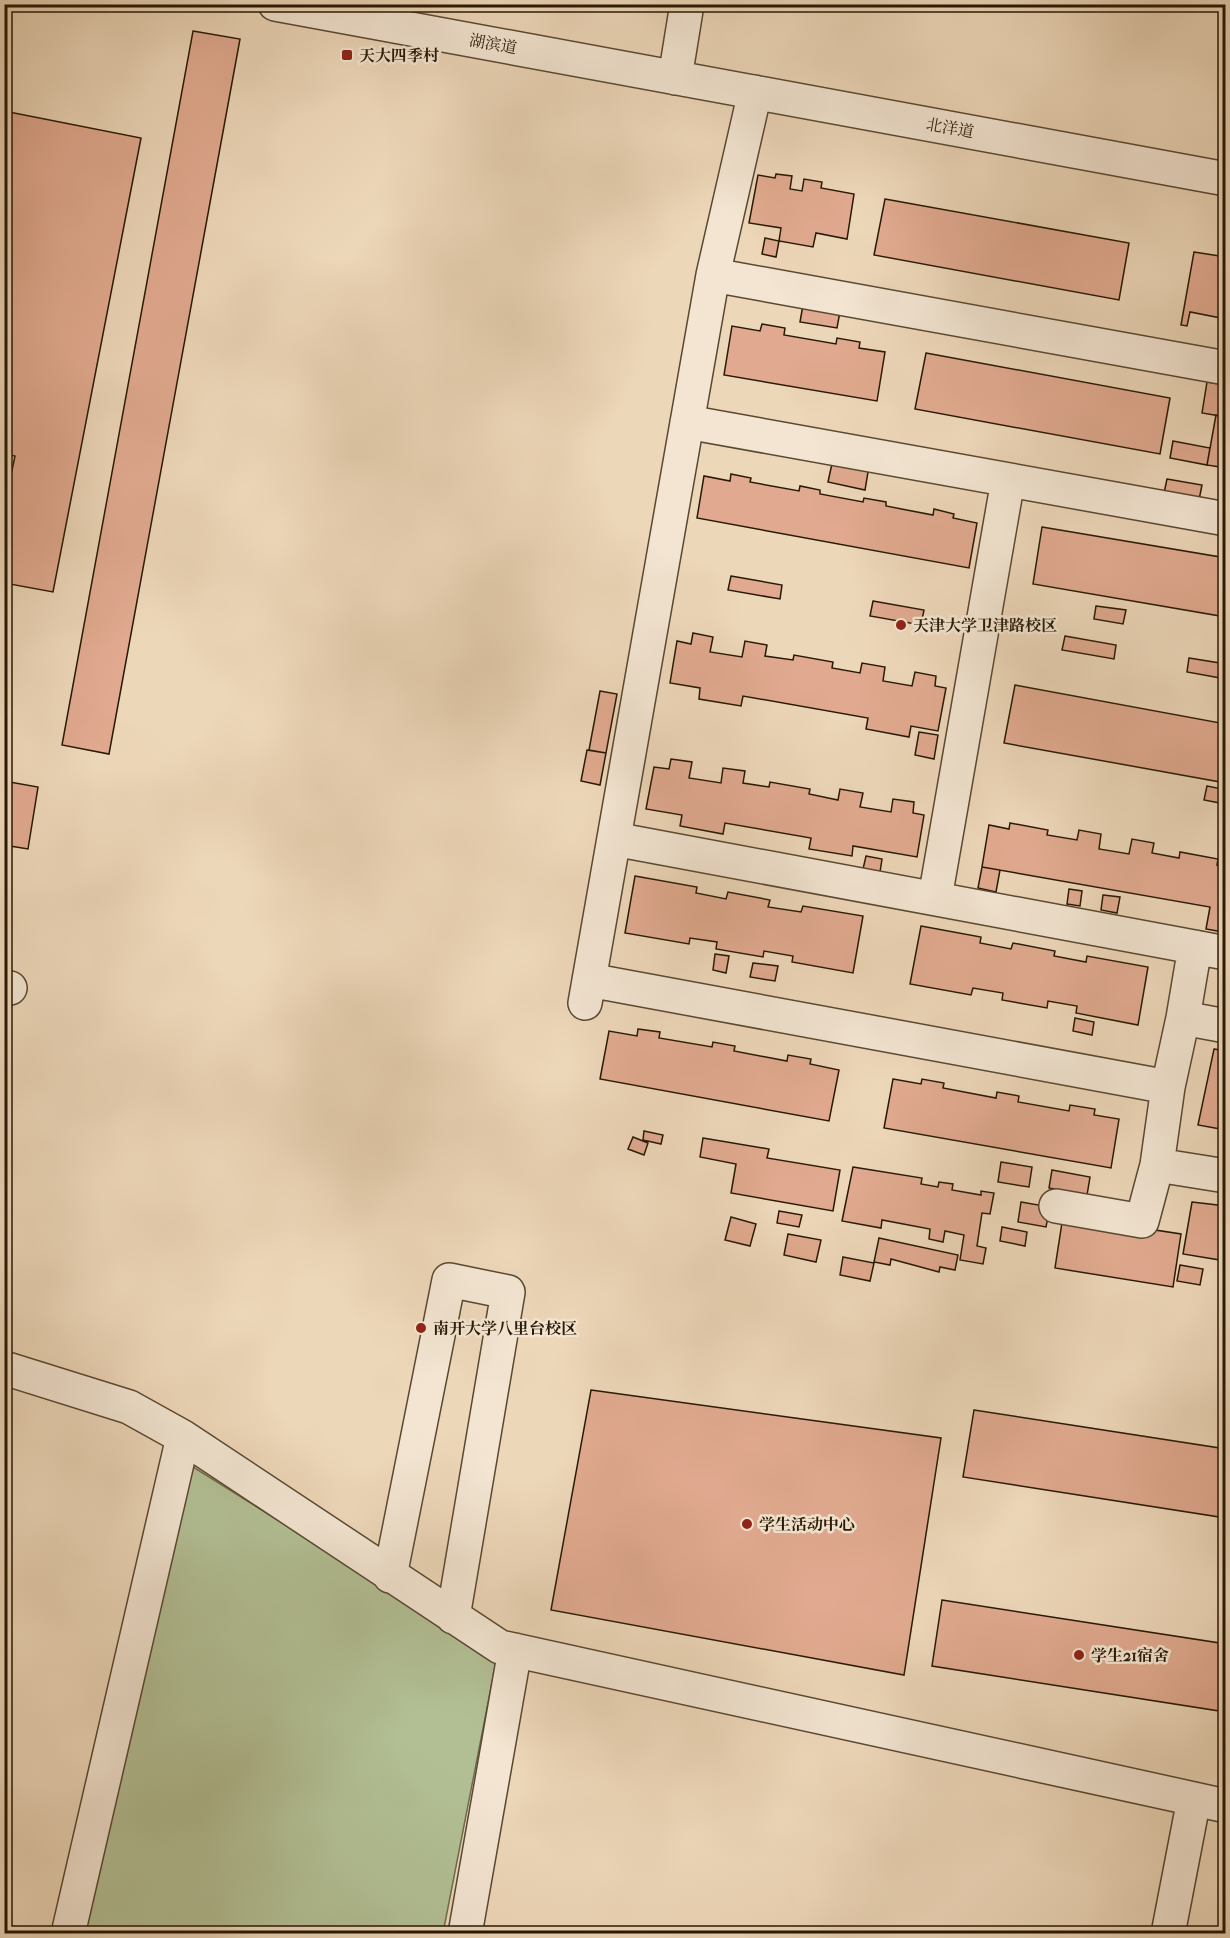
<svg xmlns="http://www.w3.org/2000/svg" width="1230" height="1938" viewBox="0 0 1230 1938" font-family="'IM FELL French Canon','Noto Serif SC',serif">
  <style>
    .green { fill: #b2bf94; stroke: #6d6c4c; stroke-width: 1.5 }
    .building { fill: #e1aa90; stroke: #281904; stroke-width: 1.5 }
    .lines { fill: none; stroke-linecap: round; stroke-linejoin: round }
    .minor-casing { stroke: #594831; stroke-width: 36 }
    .minor { stroke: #f3e5d2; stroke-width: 33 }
    .poi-dot { fill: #8f2418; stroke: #f3e5d2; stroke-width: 2 }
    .labels { text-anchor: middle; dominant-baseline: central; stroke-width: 5; stroke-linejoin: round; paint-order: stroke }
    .street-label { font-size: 16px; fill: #281904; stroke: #f3e5d2 }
    .poi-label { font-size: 16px; font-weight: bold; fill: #281904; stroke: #f3e5d2; text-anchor: start }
  </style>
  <rect width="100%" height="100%" fill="#edd7b9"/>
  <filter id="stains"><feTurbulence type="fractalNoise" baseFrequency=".00333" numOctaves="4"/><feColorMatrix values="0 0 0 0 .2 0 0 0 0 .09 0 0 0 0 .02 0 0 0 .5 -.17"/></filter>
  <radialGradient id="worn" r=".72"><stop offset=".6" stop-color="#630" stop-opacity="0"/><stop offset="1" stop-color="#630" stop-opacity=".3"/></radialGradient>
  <path class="green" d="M190 1465 497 1657 443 1933 79 1934Z"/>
  <path class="building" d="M193 31 240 39 109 754 62 745Z
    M4 111 141 138 53 592 4 583V508L15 456 4 454Z
    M776 174 792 176 790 189 802 191 804 179 822 182 821 188 854 194 847 239 816 233 813 247 779 241 781 228 749 223 758 175 775 178Z
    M885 199 1129 243 1119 300 874 255Z
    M765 238 779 241 776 257 762 254Z
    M1194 252 1226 257V319L1190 312 1187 326 1181 325Z
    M804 299 841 306 837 328 800 322Z
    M762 324 785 328 784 335 836 344 837 338 860 342 859 348 885 352 877 401 724 375 732 326 760 331Z
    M926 353 1170 398 1160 454 915 409Z
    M1207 382 1226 385V417L1202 413Z
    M1216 415 1226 417V468L1207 465Z
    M1173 441 1210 448 1207 465 1170 458Z
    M833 459 869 466 865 490 828 482Z
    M731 474 751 478 750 482 799 491 800 486 820 490V494L863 502 864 498 886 502V506L933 515 934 509 954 514 953 518 977 523 969 568 697 518 704 476 730 481Z
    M1167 479 1202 485 1199 500 1164 493Z
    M1042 527 1226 558V617L1033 584Z
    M731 576 782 585 780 599 728 590Z
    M873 601 924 610 921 625 870 616Z
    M1096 606 1126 610 1123 624 1094 619Z
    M693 633 713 637 710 652 742 657 745 641 767 645 765 656 793 660 794 655 833 662 832 668 860 673 862 663 885 667 883 681 912 686 915 672 936 676 935 686 946 688 938 731 911 726 909 737 866 729 868 718 743 696 741 706 699 699 700 688 670 683 677 641 691 644Z
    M1065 636 1116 645 1114 659 1062 650Z
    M1189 658 1226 664V679L1187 672Z
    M1015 685 1226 724V783L1004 743Z
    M600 691 617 694 606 753 589 750Z
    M919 732 938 735 934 759 915 755Z
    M587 750 606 753 600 785 581 781Z
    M671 759 692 762 689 778 721 783 723 768 745 771 743 783 769 787 770 782 810 789 809 794 838 800 840 789 863 793 860 807 891 812 893 799 914 802 913 813 924 815 917 857 853 846 852 856 809 849 811 838 725 823 723 834 680 826 682 815 646 809 654 767 669 769Z
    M4 781 38 787 28 849 4 845Z
    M1207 786 1222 789 1220 803 1204 800Z
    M1010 823 1048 830 1047 835 1077 840 1079 830 1101 834 1099 849 1129 854 1132 839 1154 843 1152 853 1179 858 1180 852 1218 859 1217 865 1226 866 1223 932 1206 929 1210 907 982 867 989 825 1009 829Z
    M866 856 882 859 880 872 863 869Z
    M982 867 1000 870 996 892 978 888Z
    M635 876 697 887 696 893 726 899 728 892 770 900 768 907 801 912 803 906 863 916 853 973 792 962 793 956 764 951 763 957 716 949 717 942 690 938 689 944 625 933Z
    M1069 889 1082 891 1080 906 1067 904Z
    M1103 895 1120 897 1117 913 1101 910Z
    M921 926 981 937 980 943 1011 949 1013 943 1055 951 1054 956 1086 962 1087 956 1148 967 1138 1025 1076 1013 1077 1006 1048 1001 1047 1008 1002 1000 1003 993 973 988 971 995 910 984Z
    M715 954 729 956 726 973 713 970Z
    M753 963 778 966 775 981 750 977Z
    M1075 1018 1094 1022 1092 1035 1073 1031Z
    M638 1029 660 1032 659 1038 712 1047 713 1042 735 1046 734 1051 787 1061 788 1055 811 1059 810 1064 839 1070 829 1121 600 1079 609 1031 637 1036Z
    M1214 1049 1226 1051V1130L1198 1125Z
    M893 1079 921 1084 922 1079 944 1083 943 1088 996 1098 997 1092 1019 1096 1018 1102 1069 1111 1070 1105 1095 1109 1094 1115 1119 1119 1111 1168 884 1128Z
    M644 1131 663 1135 661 1144 643 1140Z
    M633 1137 648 1143 644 1155 628 1149Z
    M703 1138 769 1149 767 1158 840 1170 833 1211 731 1193 736 1164 700 1157Z
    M1001 1162 1032 1167 1029 1187 998 1182Z
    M853 1167 922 1178 921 1184 938 1187 939 1182 953 1184 952 1190 981 1195V1191L994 1193 990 1214 982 1213 977 1246 986 1248 983 1264 960 1260 964 1235 945 1231 943 1242 929 1239 930 1229 882 1220 881 1228 842 1221Z
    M1052 1170 1090 1177 1087 1195 1049 1188Z
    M1021 1202 1050 1207 1046 1227 1018 1222Z
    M1192 1202 1226 1206V1261L1183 1254Z
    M779 1211 802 1215 799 1227 777 1223Z
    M1063 1216 1181 1234 1173 1287 1055 1268Z
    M731 1217 756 1224 750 1246 725 1240Z
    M1002 1227 1027 1232 1025 1246 1000 1241Z
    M788 1234 821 1240 816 1262 784 1255Z
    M879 1238 958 1255 955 1270 940 1267 939 1272 891 1259 890 1265 874 1262Z
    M843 1257 874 1263 870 1281 840 1275Z
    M1180 1265 1203 1269 1200 1285 1177 1281Z
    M591 1390 941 1438 904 1675 551 1610Z
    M974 1410 1226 1449V1518L963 1477Z
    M942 1600 1226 1644V1712L932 1666Z
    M4 1925 17 1927 16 1934H4Z"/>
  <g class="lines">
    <g class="minor-casing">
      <path id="minor" d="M275 4 1226 179
        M675 78 687 4
        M713 275 1226 368
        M687 422 1226 519
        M614 839 1226 953
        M935 898 1008 480
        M589 980 1168 1087 1183 1018 1226 1026
        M4 987 10 988
        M585 1003 713 275 755 92
        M1183 1018 1195 947
        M1157 1165 1226 1176
        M1056 1206 1142 1221 1157 1165 1168 1087
        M4 1368 129 1407 183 1437 500 1647 1226 1806
        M390 1576 449 1280 508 1292 453 1617
        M68 1934 183 1437
        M465 1934 515 1650
        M1168 1934 1194 1799"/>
    </g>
    <use href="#minor" class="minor"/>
  </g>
  <g class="poi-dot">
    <rect x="341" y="49" width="12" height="12" rx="3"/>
    <circle cx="901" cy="625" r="6"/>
    <circle cx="421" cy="1328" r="6"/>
    <circle cx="747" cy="1524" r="6"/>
    <circle cx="1079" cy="1655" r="6"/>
  </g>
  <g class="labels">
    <g class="street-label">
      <text transform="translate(493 44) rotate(10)">湖滨道</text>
      <text transform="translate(950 128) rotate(10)">北洋道</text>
    </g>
    <g class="poi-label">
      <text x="359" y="55">天大四季村</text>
      <text x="913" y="625">天津大学卫津路校区</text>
      <text x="433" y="1328">南开大学八里台校区</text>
      <text x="759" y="1524">学生活动中心</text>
      <text x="1091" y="1655">学生21宿舍</text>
    </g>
  </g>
  <rect width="1230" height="1938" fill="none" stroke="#edd7b9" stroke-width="24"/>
  <rect x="6" y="6" width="1218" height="1926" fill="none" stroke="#281904" stroke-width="3"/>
  <rect x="12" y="12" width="1206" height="1914" fill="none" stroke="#281904" stroke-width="1.5"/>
  <rect width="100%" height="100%" filter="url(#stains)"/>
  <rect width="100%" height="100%" fill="url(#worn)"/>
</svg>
